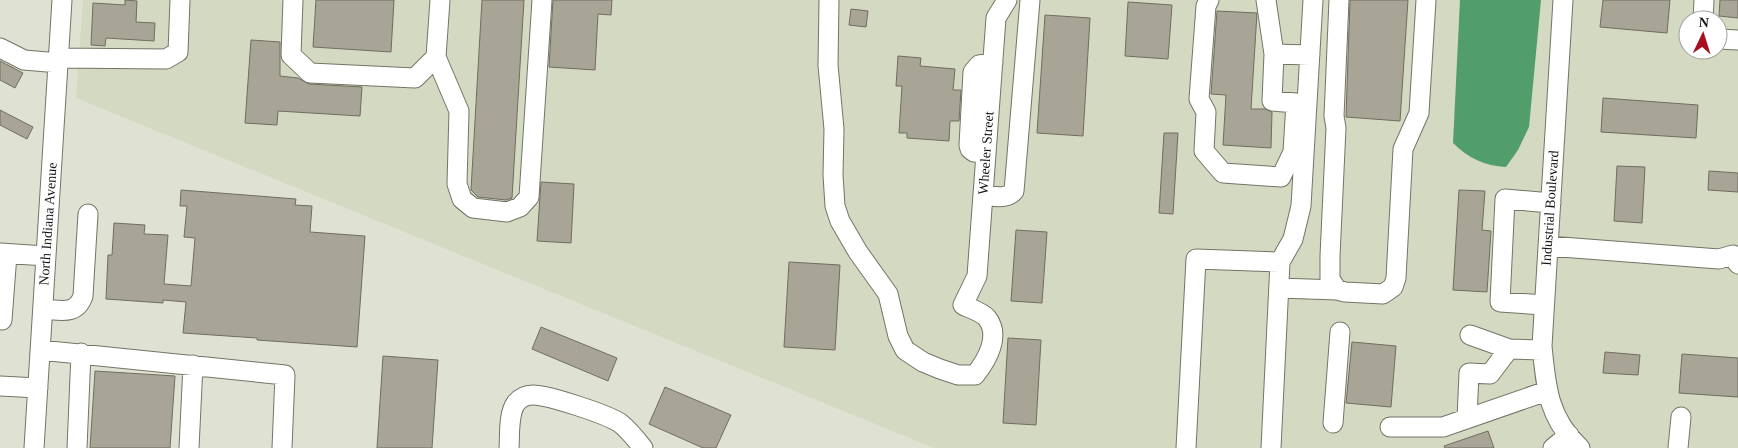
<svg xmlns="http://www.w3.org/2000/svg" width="1738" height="448" viewBox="0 0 1738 448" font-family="Georgia,serif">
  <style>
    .built { fill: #d4d9c1; fill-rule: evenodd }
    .water { fill: #529e6a }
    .building { fill: #a8a596; stroke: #706d5f }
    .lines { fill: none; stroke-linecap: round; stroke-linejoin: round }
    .minor-casing { stroke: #727566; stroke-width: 21 }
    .minor { stroke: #fff; stroke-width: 19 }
    .labels { text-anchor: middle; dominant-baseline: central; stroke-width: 4.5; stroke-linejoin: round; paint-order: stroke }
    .street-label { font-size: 14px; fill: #141510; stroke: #fff }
  </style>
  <rect width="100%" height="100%" fill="#dfe2d2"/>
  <path class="built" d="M83 0H1738V448H934L76 98ZM1688 20H1718V50H1688Z"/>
  <path class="water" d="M1460 0H1541L1529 127 1518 150 1506 167C1485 166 1468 158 1453 143Z"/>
  <path class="building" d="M125 0 137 1 136 22 155 23 154 41 106 38 105 46 91 45 93 3 125 5Z
    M316 0H394L391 52 313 47Z
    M482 0H524L512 198 506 200 478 197 471 190Z
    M553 0H612L611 15 598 14 595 70 549 67Z
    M1350 0H1408L1400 121 1346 117Z
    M1603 0H1670L1667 33 1600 27Z
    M1720 0H1738V18L1719 16Z
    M1128 2 1172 5 1168 59 1125 56Z
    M851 9 868 11 866 27 849 25Z
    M1217 11 1257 13 1251 109H1265L1272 112 1271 148 1223 145 1226 95 1211 94Z
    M1045 15 1090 18 1083 136 1037 133Z
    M251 40 280 42V76L298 78 309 84 362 87 360 116 278 111 277 125 245 123Z
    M898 56 921 58 920 66 955 69 953 90H961L959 121H950L949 141 907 138V133H899L902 86H896Z
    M0 61 23 73 15 88 0 80Z
    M1603 98 1698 105 1696 138 1601 132Z
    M0 110 33 127 27 139 0 125Z
    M1164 133H1178L1173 214 1159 213Z
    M1617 166 1645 167 1642 223 1614 221Z
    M1709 171 1738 173V192L1708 190Z
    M541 182 574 184 571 243 537 241Z
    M181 190 296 199 295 205 312 206 310 232 365 236 357 347 257 340V338L183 333 186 302 163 300V303L106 299 108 255H112L114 223 145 225 144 234 168 235 164 284 191 286 195 238 184 237 187 206H180Z
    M1459 190 1485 191 1482 230 1491 231 1487 292 1453 290Z
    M1016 230 1047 232 1042 303 1011 301Z
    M789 262 840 265 835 350 784 347Z
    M541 327 617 358 608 381 532 349Z
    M1008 338 1041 340 1036 425 1003 423Z
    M1352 342 1396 346 1391 407 1346 403Z
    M1605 352 1640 355 1638 375 1603 373Z
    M1682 354 1738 358V397L1679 393Z
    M383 356 438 360 432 448H377Z
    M95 371 175 376 170 448H90Z
    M665 387 731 415 716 448H703L649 424Z
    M1488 431 1494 448H1445L1444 446Z"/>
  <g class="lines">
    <g class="minor-casing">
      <path id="minor" d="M293 0 291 55 310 73 415 78 436 57 440 0
        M829 0 828 65 834 129 833 175 835 206 840 221 858 252 888 294 898 336 905 350 923 362 940 369 958 375H975C987 360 1001 336 987 318 982 312 969 308 963 305L977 276 996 18 1007 0
        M1209 0 1206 6 1199 99 1206 112 1204 151 1223 173 1281 177 1293 152 1296 103 1272 101 1274 54 1266 0
        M1339 0 1334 116 1336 128 1330 256V279L1337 290 1345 292 1383 294 1393 287 1396 278 1403 149 1419 113 1426 0
        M1563 0 1542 346C1546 387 1548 418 1580 448
        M1703 20 1704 0
        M1718 39 1738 40
        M0 48 24 60 59 63
        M1274 54 1310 55
        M436 57 459 111 457 184 462 199 473 208 507 212 520 207 529 197 542 0
        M59 58 166 59 178 52 180 0
        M986 154 974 152 970 149 969 145 973 72 979 65 993 63
        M983 195C994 196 1006 200 1014 191L1030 0
        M1548 246 1719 259 1733 255 1738 264
        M0 253 46 256
        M1279 288 1337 290
        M1544 305 1500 302 1505 199 1551 203
        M43 309C60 310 76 316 83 296L88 214
        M2 320 7 254
        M1470 335 1509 349 1542 350
        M40 350 285 375 282 448
        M0 386 38 388
        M1467 419 1469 373 1490 374 1509 349
        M1333 423 1340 332
        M1390 427H1443L1547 391
        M34 448 62 0
        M77 448 81 353
        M189 448 193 365
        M509 448C510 435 508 414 516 403 520 398 526 395 533 395 548 395 606 414 620 423 629 430 636 439 643 448
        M1186 448 1196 259 1280 262 1293 239 1301 206 1313 0
        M1271 448 1280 262
        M1553 448 1569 435
        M1678 448 1681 417"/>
    </g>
    <use href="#minor" class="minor"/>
  </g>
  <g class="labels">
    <g class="street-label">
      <text transform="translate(986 153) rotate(-86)">Wheeler Street</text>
      <text transform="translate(1550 208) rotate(-86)">Industrial Boulevard</text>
      <text transform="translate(48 224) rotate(-86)">North Indiana Avenue</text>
    </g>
  </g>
  <g transform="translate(1703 35) rotate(4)"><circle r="24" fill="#ffffff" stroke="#a1a19f"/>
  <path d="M0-4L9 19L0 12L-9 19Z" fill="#a70f21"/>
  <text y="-8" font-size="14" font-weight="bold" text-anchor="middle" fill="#141510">N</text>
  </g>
</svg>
